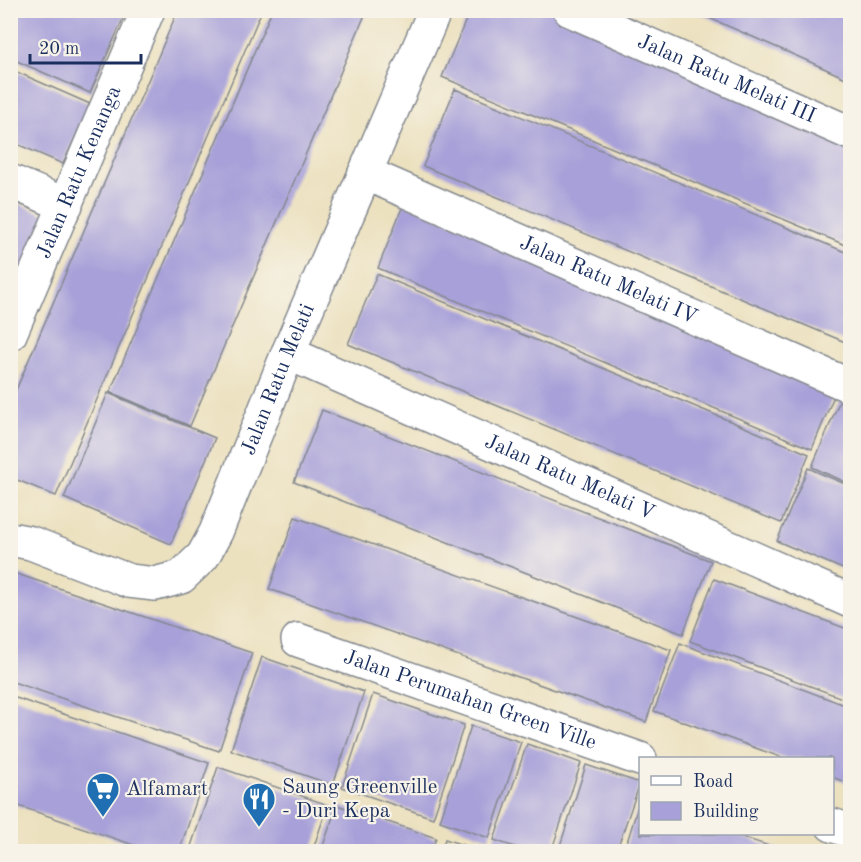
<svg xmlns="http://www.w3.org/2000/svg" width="861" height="862" viewBox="0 0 861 862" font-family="'Old Standard TT',serif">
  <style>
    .building { fill: #a8a1d9 }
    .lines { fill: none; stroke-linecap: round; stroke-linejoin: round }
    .minor-casing { stroke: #84888e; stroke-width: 36 }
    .minor { stroke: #fff; stroke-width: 33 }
    .labels { text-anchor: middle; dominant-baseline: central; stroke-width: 4.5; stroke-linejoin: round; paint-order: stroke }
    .street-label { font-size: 21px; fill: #1b2f5e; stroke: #f7f3e8 }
    .poi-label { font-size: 21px; fill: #1b2f5e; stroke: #f7f3e8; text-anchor: start }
  </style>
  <rect width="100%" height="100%" fill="#f7f3e8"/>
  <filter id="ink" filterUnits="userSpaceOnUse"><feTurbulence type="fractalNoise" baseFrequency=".0167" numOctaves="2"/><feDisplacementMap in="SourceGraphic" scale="12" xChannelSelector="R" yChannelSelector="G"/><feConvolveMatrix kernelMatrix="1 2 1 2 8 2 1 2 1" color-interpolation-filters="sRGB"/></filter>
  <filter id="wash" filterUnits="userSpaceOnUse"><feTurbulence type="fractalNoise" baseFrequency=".008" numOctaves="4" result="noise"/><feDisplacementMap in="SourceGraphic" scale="24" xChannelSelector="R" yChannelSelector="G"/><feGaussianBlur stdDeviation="1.35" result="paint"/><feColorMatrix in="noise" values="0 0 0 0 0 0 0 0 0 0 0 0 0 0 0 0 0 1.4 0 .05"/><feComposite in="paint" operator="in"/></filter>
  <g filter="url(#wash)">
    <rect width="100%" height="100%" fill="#ece1bf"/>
    <g id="blocks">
      <path class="building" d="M10 10H127L90 93 10 58Z
        M178 10H262L56 496 10 477V404Z
        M272 10H367L190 426 110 392Z
        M470 10H559L850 136V247L442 77Z
        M691 10H850V80L808 61Z
        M10 69 90 104 63 164 10 141Z
        M455 89 850 254V344L423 166Z
        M10 200 48 216 10 302Z
        M404 203 839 384 812 449 378 268Z
        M377 274 809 454 781 523 348 344Z
        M108 393 215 438 171 544 64 498Z
        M842 395 850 399V484L812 467Z
        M322 410 711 561 683 634 294 482Z
        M808 468 850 486V572L777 541Z
        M295 517 671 650 646 722 269 589Z
        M14 573 252 653 219 751 10 681V585Z
        M714 579 850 630V701L690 641Z
        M680 643 850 707V784L832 777V758H783L654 711Z
        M262 657 364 692 333 785 231 750Z
        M373 694 464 725 433 818 342 787Z
        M10 696 209 763 179 852H154L10 803Z
        M471 726 521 742 489 838 440 821Z
        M527 744 581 763 551 852H530L494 840Z
        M586 765 640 783 616 852H558Z
        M218 767 328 805 312 852H189Z
        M640 800V834H733L787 852H624Z
        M337 805 436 838 431 852H321Z
        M445 839 481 851V852H441Z"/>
    </g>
  </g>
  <g filter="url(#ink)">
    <use href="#blocks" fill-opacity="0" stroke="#84888e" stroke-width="1.5"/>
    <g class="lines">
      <g class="minor-casing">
        <g id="minor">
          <path id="s1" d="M570 10 850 133"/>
          <path id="s2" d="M365 173 850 386"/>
          <path d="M10 181 66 205"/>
          <path id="s3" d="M10 334 148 10"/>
          <path id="s4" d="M288 353 850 601"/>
          <path id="s5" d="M10 539 31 543 129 581 155 584 181 577 203 556 216 532 288 353 435 10"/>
          <path id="s6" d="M298 640 640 759"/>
          <path d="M832 825 850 831"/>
        </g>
      </g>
      <use href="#minor" class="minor"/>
    </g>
  </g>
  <defs>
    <g id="supermarket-pin" transform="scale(1.725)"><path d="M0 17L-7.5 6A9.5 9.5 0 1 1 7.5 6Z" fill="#1f6fb2" stroke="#f7f3e8"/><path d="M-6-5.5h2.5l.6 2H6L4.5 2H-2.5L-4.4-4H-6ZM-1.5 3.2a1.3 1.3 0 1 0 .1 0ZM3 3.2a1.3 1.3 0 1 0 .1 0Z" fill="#fff"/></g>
    <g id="restaurant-pin" transform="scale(1.725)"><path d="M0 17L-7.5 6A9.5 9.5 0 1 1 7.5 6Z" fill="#1f6fb2" stroke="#f7f3e8"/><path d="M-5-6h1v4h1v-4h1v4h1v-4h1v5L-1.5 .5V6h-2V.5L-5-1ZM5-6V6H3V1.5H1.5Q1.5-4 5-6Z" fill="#fff"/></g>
  </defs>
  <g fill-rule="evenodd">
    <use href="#supermarket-pin" x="103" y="789"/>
    <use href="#restaurant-pin" x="259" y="799"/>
  </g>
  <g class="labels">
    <g class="street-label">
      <text stroke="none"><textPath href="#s1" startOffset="171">Jalan Ratu Melati III</textPath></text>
      <text stroke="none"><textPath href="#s3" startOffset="176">Jalan Ratu Kenanga</textPath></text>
      <text stroke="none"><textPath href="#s2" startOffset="266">Jalan Ratu Melati IV</textPath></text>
      <text stroke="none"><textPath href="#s5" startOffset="402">Jalan Ratu Melati</textPath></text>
      <text stroke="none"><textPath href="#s4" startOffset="308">Jalan Ratu Melati V</textPath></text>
      <text stroke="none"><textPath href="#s6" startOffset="182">Jalan Perumahan Green Ville</textPath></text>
    </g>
    <g class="poi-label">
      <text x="282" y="787">Saung Greenville<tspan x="282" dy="24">- Duri Kepa</tspan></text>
      <text x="126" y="789">Alfamart</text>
    </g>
  </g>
  <rect width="861" height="862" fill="none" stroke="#f7f3e8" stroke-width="36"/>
  <rect x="639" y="757" width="195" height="78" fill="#f7f3e8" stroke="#9fa5b1" stroke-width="1.5"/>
  <rect x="651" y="776" width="30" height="9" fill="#ffffff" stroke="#9fa5b1" stroke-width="1.5"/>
  <text x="693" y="787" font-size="18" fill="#1b2f5e">Road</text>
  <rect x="651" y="802" width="30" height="18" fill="#a8a1d9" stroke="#9fa5b1" stroke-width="1.5"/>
  <text x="693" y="817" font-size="18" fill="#1b2f5e">Building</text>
  <path d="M30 54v9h111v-9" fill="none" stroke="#1b2f5e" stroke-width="3"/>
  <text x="39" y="54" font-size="18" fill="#1b2f5e" stroke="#f7f3e8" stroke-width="4.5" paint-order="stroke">20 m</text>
</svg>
